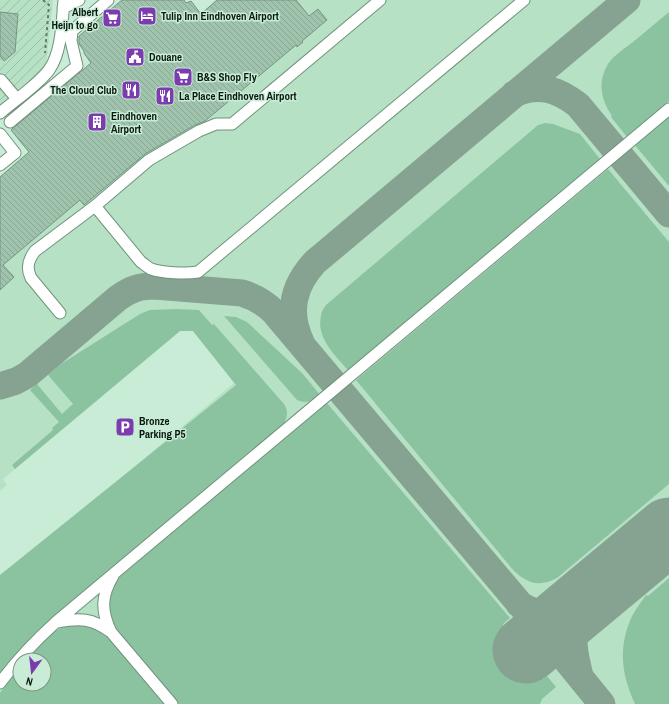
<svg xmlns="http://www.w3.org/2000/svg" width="669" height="704" viewBox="0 0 669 704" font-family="'Archivo Narrow',sans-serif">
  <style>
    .built { fill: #b6e1c5; fill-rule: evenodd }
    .industrial { fill: url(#industrial-furrows) }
    .grass { fill: #8bc3a0 }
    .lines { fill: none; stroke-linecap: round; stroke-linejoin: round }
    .taxiway { stroke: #86a290; stroke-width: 27 }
    .runway { stroke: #86a290; stroke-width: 67 }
    .building { fill: url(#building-back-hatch); stroke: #759681 }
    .minor-casing { stroke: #70927c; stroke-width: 13 }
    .path { stroke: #637a6b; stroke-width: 2; stroke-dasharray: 3 3; stroke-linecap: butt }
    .minor { stroke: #fff; stroke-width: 11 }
    .labels { text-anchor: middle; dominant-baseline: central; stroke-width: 3; stroke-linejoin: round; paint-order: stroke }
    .poi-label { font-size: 11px; font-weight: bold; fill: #0b1810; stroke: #c8ecd5; text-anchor: start }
  </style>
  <defs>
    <pattern id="industrial-furrows" width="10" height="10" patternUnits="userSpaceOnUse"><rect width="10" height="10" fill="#b6e1c5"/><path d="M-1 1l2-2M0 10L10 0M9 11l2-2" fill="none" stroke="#9bc0a8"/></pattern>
    <pattern id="building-back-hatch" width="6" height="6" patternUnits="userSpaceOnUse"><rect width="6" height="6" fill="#a0c3ad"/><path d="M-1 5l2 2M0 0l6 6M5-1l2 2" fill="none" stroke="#88a794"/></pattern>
  </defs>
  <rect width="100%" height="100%" fill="#c8ecd5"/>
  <path class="built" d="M122 0H184L187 3 192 2 193 3 197 16 217 0H669V704H0V580L234 383 193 331H180L3 479 7 485 0 491V290L14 277 0 261 29 152 11 130 93 62 84 55V51L75 39ZM20 660H44V684H20Z"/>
  <path class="industrial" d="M0 0H53L46 66 0 109Z"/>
  <path class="grass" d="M669 12V101L627 137 611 117 612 116C601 100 597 82 608 64 614 55 625 48 633 42 645 32 657 22 669 12Z
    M669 115V186L634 144Z
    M545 123 553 124 580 134 600 159 348 370C335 355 316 338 321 316 321 312 324 308 326 305L538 125Z
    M608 169 669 242V484L557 578C540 587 528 584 514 571L356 380Z
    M176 309 199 310 212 325 214 324 284 404C289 412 287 418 283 425L0 680V575L236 385 193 331H180L15 469 12 465 53 430 52 428 59 422 30 390 37 384 62 414 73 404 48 375 61 364 140 314 150 310Z
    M224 316 236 317 247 322 303 374 320 395C312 401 307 404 297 400Z
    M326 402 510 618 503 624 504 626 501 629 543 679 547 676 556 687 542 699 540 704H178C166 689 153 674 141 659 118 632 94 610 120 575Z
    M669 578V704H635C621 674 618 647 632 616 636 609 641 602 646 595L648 596Z
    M73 624 90 626 105 634 166 704H0V693L20 665V684H44V660H24C39 644 51 629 73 624Z"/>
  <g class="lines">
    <path class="taxiway" d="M514 94C539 83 557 89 578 105L669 214
      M301 342C287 312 293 286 315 262L627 0
      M0 386 16 381 27 375 118 298C131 289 139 286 155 286L242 293C255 297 264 302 274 312L545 634 602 704
      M519 604C552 624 563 614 592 596 588 603 582 610 579 617 570 637 575 656 580 676"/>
    <path class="runway" d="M526 650 669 531"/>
  </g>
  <path class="building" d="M122 0H184L186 3 191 1 201 14 217 0H296L309 16 318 9 327 20 302 41 303 42 297 47 296 45 205 121 195 125 145 154 84 205 80 200 3 265 14 277 0 290V177L29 152 11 130 91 63 84 53V51L79 44V36Z
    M0 12 18 14 15 52 4 61 0 56Z"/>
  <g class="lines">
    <g class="minor-casing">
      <path id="minor" d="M63 8 79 0
        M1 80 17 99
        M0 113C14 101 40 83 49 70 62 52 62 21 64 0
        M10 122 77 66 71 41 72 31 108 0
        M0 134 15 153 0 165
        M95 206 141 262C144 264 147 267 151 269 163 273 186 274 198 272L524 0
        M60 313 31 278C26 268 28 260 35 251L95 206 149 160 199 131 216 124H232L380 0
        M57 622C80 618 92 618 111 632L172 704
        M111 632C101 611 101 596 113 576
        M0 683C16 661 35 641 56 622L669 109"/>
    </g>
    <path class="path" d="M43 0 49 5 45 53"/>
    <use href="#minor" class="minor"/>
  </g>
  <defs>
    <g id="hotel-square" transform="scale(1)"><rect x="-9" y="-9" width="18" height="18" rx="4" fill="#7c3baf" stroke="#c8ecd5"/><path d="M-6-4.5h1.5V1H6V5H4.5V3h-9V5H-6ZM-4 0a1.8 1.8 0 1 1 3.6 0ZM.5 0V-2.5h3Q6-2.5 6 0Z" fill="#fff"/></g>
    <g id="supermarket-square" transform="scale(1)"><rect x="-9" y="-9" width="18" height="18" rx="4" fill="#7c3baf" stroke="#c8ecd5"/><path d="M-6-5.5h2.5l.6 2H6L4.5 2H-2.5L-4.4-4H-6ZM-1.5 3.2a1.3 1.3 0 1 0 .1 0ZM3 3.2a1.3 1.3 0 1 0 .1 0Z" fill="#fff"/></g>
    <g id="civic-square" transform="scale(1)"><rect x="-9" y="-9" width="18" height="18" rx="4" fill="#7c3baf" stroke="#c8ecd5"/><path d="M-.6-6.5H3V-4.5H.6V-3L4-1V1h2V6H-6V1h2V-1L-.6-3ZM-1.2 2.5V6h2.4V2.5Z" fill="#fff"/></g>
    <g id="restaurant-square" transform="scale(1)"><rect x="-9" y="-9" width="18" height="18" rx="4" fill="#7c3baf" stroke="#c8ecd5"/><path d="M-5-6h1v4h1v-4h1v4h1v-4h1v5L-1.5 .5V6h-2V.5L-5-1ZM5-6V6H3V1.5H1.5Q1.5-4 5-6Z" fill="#fff"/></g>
    <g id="building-square" transform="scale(1)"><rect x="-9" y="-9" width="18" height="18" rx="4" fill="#7c3baf" stroke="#c8ecd5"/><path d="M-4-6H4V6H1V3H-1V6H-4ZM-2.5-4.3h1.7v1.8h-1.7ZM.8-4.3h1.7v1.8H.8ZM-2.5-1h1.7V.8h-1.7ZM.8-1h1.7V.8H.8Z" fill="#fff"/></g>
    <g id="parking-square" transform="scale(1)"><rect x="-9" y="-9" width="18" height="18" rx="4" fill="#7c3baf" stroke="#c8ecd5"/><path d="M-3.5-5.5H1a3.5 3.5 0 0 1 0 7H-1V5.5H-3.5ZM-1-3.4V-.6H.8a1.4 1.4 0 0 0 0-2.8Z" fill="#fff"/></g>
  </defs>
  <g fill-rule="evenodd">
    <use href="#hotel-square" x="147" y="16"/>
    <use href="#supermarket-square" x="112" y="18"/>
    <use href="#civic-square" x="135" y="57"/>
    <use href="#supermarket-square" x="183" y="77"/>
    <use href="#restaurant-square" x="131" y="90"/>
    <use href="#restaurant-square" x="165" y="96"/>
    <use href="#building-square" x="97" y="122"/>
    <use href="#parking-square" x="125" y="427"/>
  </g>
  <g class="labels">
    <g class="poi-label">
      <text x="98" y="12" text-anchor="end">Albert<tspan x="98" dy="13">Heijn to go</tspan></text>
      <text x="161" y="16">Tulip Inn Eindhoven Airport</text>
      <text x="149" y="57">Douane</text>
      <text x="197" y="77">B&amp;S Shop Fly</text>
      <text x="117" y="90" text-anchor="end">The Cloud Club</text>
      <text x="179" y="96">La Place Eindhoven Airport</text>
      <text x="111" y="116">Eindhoven<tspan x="111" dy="13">Airport</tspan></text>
      <text x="139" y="421">Bronze<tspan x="139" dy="13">Parking P5</tspan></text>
    </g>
  </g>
  <g transform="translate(32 672) rotate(195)"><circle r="19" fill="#c8ecd5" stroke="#7c9786"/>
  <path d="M0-3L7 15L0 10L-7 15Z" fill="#7c3baf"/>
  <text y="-6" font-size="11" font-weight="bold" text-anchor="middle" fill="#0b1810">N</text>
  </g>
</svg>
